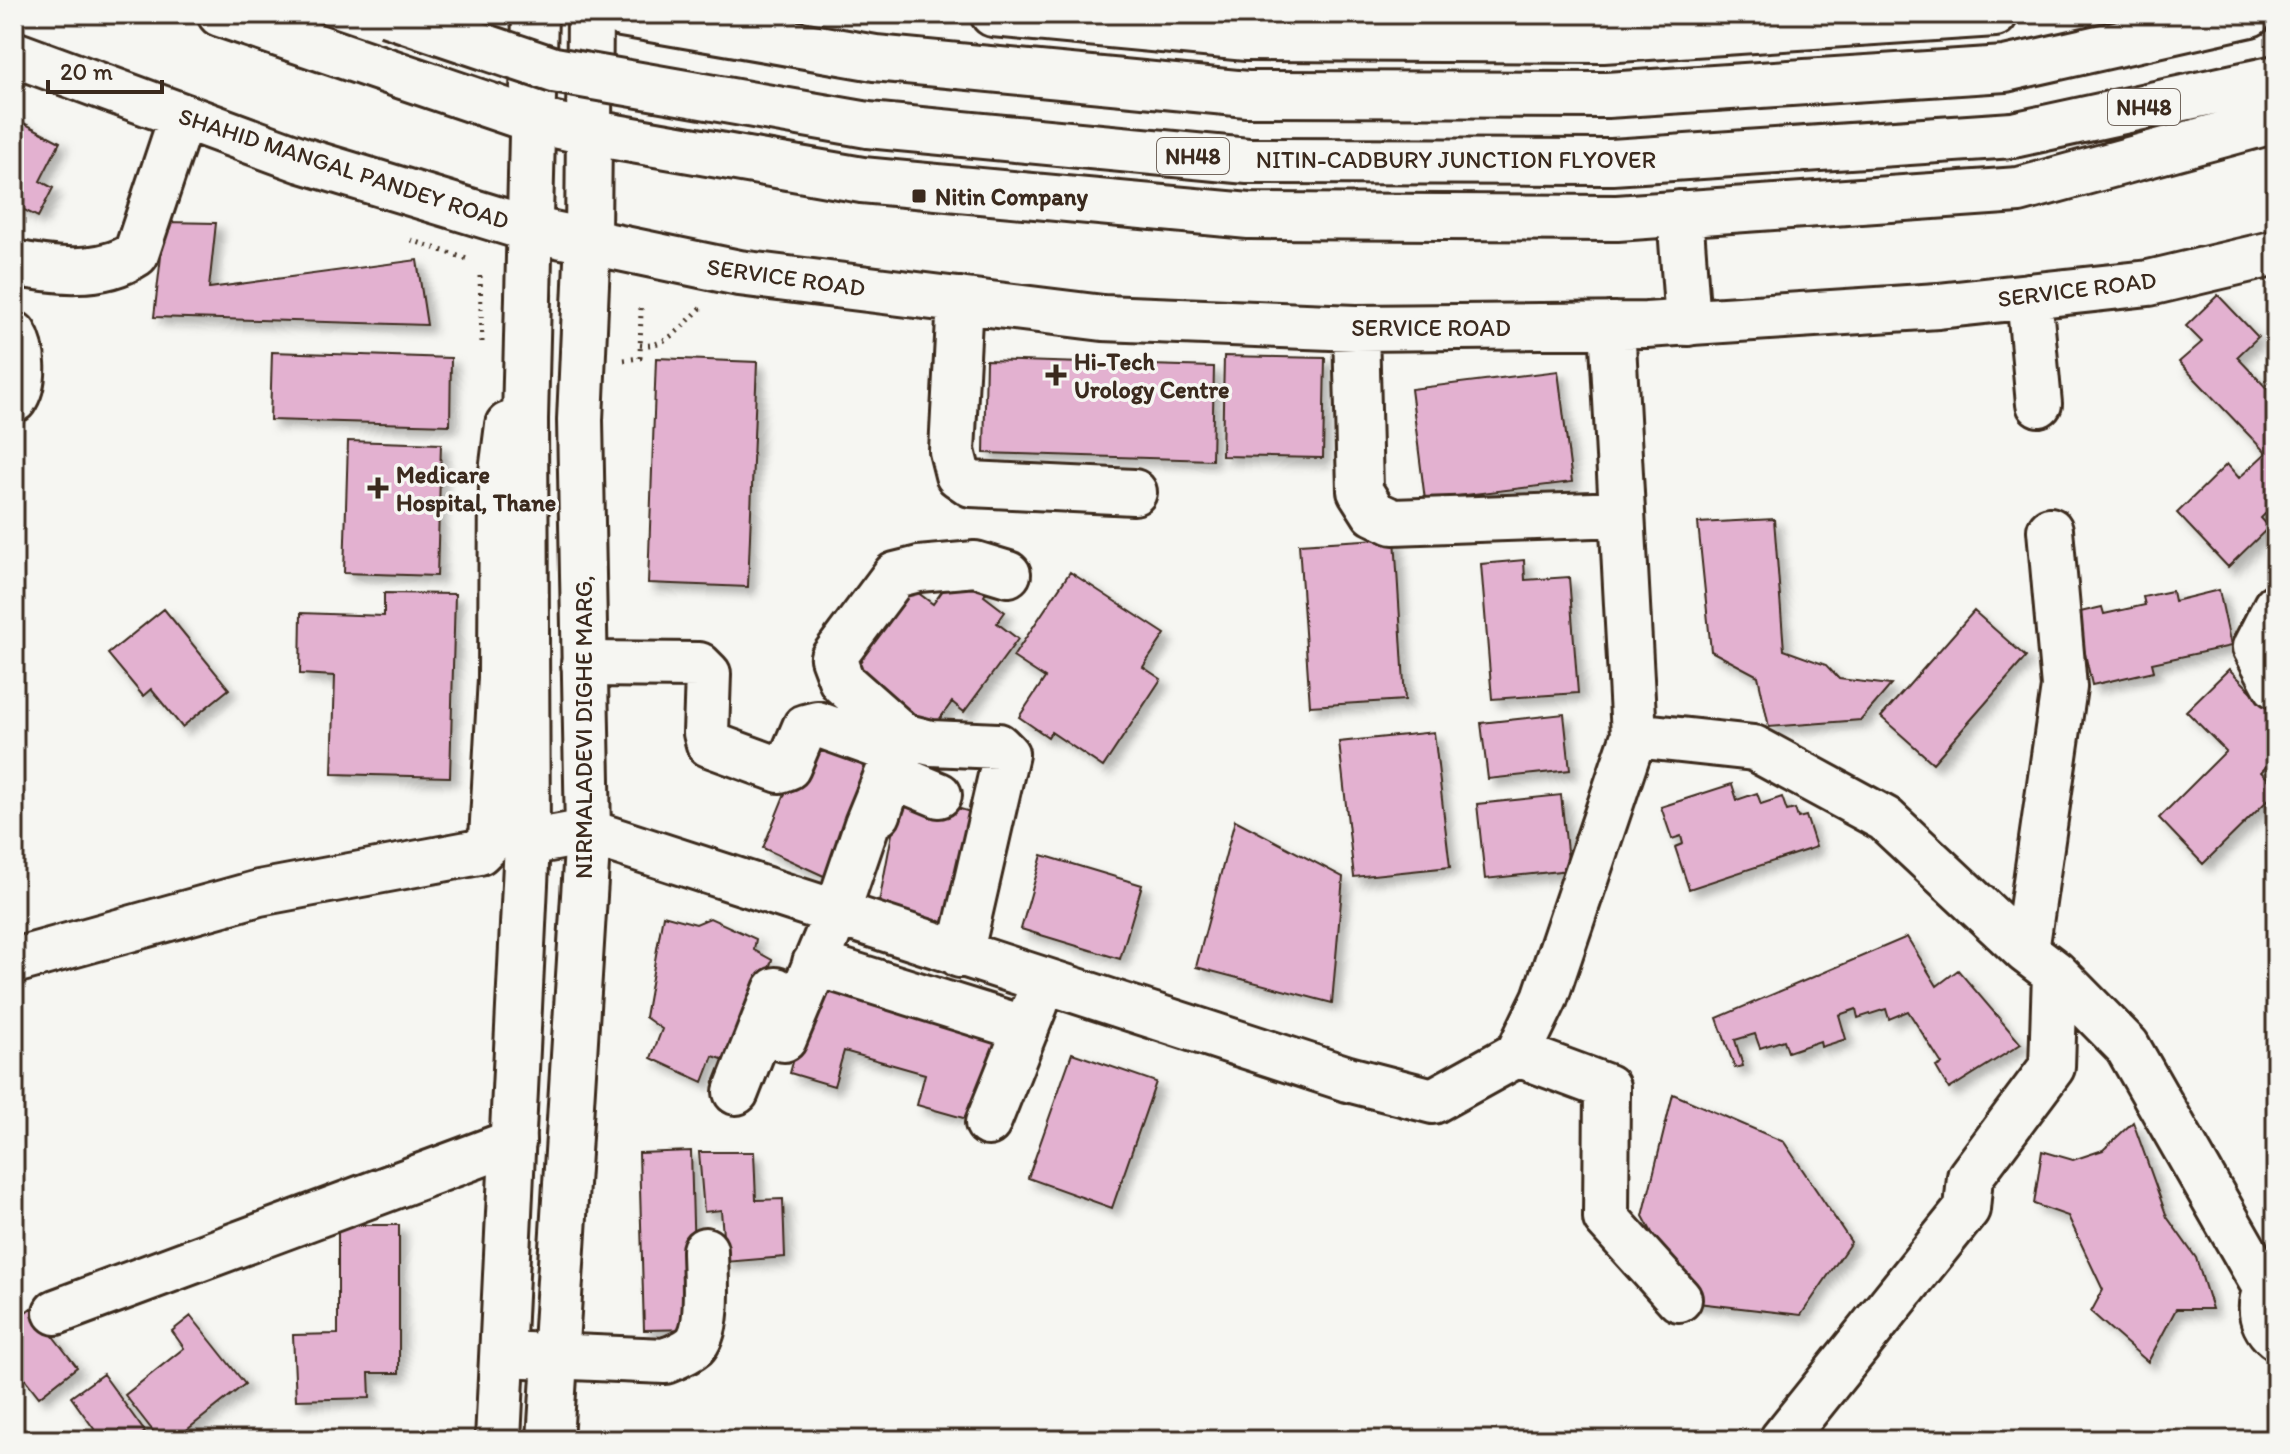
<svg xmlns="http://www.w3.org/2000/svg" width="2290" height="1454" viewBox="0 0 2290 1454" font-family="Itim,sans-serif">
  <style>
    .building { fill: #e3b1d0; stroke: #3b2a1e; stroke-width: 2; filter: url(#shadow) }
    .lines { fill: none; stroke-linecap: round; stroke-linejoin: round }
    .minor-casing { stroke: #3b2a1e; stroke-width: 50 }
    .major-casing { stroke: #3b2a1e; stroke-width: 50 }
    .highway-casing { stroke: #3b2a1e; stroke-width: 50 }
    .path { stroke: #3b2a1e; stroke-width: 5; stroke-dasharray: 2 6; stroke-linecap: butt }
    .minor { stroke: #f6f6f2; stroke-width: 44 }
    .major { stroke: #f6f6f2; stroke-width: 44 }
    .highway { stroke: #f6f6f2; stroke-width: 44 }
    .highway-bridge-casing { stroke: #3b2a1e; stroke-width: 50; stroke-linecap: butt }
    .highway-bridge { stroke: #f6f6f2; stroke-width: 44 }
    .poi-dot { fill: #3b2a1e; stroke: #f6f6f2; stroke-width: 3 }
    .labels { text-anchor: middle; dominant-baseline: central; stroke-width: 7; stroke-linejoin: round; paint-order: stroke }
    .shield { fill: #f6f6f2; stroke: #73675e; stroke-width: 2 }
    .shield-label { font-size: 22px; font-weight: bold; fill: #3b2a1e }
    .street-label { font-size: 24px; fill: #3b2a1e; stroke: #f6f6f2 }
    .poi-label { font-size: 24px; font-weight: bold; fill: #3b2a1e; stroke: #f6f6f2; text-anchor: start }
  </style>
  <defs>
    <filter id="shadow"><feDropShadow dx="7" dy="7" stdDeviation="4" flood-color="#0004"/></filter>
  </defs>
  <rect width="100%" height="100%" fill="#f6f6f2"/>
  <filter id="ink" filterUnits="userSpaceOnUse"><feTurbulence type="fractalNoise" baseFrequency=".0125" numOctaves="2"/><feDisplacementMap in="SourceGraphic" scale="16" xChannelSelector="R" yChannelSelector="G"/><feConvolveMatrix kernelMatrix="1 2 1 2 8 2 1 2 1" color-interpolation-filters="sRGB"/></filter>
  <g filter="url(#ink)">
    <path class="building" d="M14 118 60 142 40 181 53 188 38 217 14 205Z
      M165 222 216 223 209 288 417 260 427 325 154 317Z
      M2218 295 2258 337 2237 357 2276 398V503L2261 518 2269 527 2228 567 2177 513 2227 464 2239 478 2266 453 2179 362 2202 342 2186 326Z
      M272 352 451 358 450 425 270 420Z
      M1224 356 1325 358 1323 458 1222 456Z
      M656 358 757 362 748 587 648 583Z
      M986 360 1214 367 1212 460 984 453Z
      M1558 371 1572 482 1425 500 1411 389Z
      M348 441 441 444 437 576 344 573Z
      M1774 519 1784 650 1826 665 1839 679 1891 685 1861 720 1769 727 1758 676 1711 651 1698 523Z
      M1395 538 1405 700 1310 706 1299 544Z
      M1524 560 1525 580 1569 577 1578 693 1492 699 1481 564Z
      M958 569 987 591 984 596 1005 612 997 623 1018 639 964 712 952 702 925 739 841 664 901 580 933 604Z
      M1070 572 1165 634 1143 667 1161 679 1103 767 1051 732 1048 737 1019 717 1045 678 1013 657Z
      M2219 590 2231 646 2152 663 2154 671 2092 685 2076 613 2102 607 2104 614 2145 605 2143 597 2172 591 2174 601Z
      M384 593 455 594 450 777 332 774 335 676 300 674 301 613 384 616Z
      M164 609 229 689 182 727 151 689 143 696 108 654Z
      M1974 611 2026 657 1933 763 1881 717Z
      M2229 669 2276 716V757L2261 772 2276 787V792L2203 864 2159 818 2226 751 2186 711Z
      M1564 714 1570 770 1488 779 1481 723Z
      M811 729 880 753 846 864 831 862 826 877 763 848Z
      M1434 732 1450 867 1354 877 1339 742Z
      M1732 784 1737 800 1757 793 1761 804 1782 797 1787 811 1795 809 1798 818 1806 816 1816 847 1689 889 1675 847 1683 844 1681 836 1672 839 1661 807Z
      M900 791 977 814 944 931 878 908Z
      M1561 795 1569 870 1485 879 1477 804Z
      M1235 820 1343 877 1332 1003 1196 967Z
      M1042 855 1142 885 1120 959 1021 929Z
      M663 915 696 924 710 918 756 939 754 950 772 960 734 1063 713 1056 703 1082 651 1058 662 1029 645 1017Z
      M1907 937 1937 986 1958 970 2021 1044 1949 1089 1936 1067 1942 1064 1908 1011 1889 1019 1886 1009 1858 1018 1856 1009 1839 1015 1846 1039 1821 1047 1820 1041 1788 1052 1784 1040 1760 1048 1755 1034 1735 1040 1743 1066 1735 1068 1717 1018Z
      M817 974 1000 1026 974 1121 917 1105 925 1074 844 1051 834 1086 790 1073Z
      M1072 1053 1156 1082 1112 1208 1028 1178Z
      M1673 1094 1784 1142 1851 1242 1801 1315 1689 1302 1643 1216Z
      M2133 1122 2167 1217 2196 1258 2212 1309H2176L2148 1362 2091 1312 2103 1290 2068 1216 2034 1204 2042 1151 2073 1160 2103 1150Z
      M691 1151 696 1329 644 1330 639 1153Z
      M699 1152H754L756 1200 783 1199 785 1257 725 1262 721 1210 704 1212Z
      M338 1225H399V1373H369L370 1398 296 1400 293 1335 338 1334Z
      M31 1308 77 1367 39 1397 14 1365V1321Z
      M191 1316 245 1384 174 1440H160L125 1395 184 1348 172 1331Z
      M103 1374 145 1432 134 1440H102L71 1397Z"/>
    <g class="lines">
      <g class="minor-casing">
        <path id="minor" d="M14 54 302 160 529 229 739 273 1103 318 1356 328 1646 325 1938 306 2149 283 2276 253
          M14 263C53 271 101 277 136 254L182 116
          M2029 296 2039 404
          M960 300 952 451 958 475 971 484 1134 492
          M1356 328 1360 491 1374 513 1393 522 1622 514
          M14 334C24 350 26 383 14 400
          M2276 606 2255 647 2276 686
          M584 664 699 665 708 674 706 733 709 744 780 770 788 767 805 727 817 724 896 752
          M1634 735 1754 748 1885 819 2026 951 2055 973 2127 1046 2266 1289
          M878 814 888 785 903 780 939 795
          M527 843 588 832 1348 1079 1433 1101 1518 1054 1545 998 1634 735 1612 325
          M2026 951 2064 687 2050 530
          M960 955 1006 754 998 746 931 743 903 736 842 682 833 658 895 575 919 569 975 564 1008 574
          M14 961 259 893 479 852 492 839 501 678 502 472 508 425 525 419
          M815 963 1026 1029
          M784 1039 836 915 867 824 903 736
          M1518 1054 1607 1087 1606 1218 1679 1299
          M736 1092 776 990
          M988 1123 1036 1003
          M2276 1279C2257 1295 2257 1321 2276 1337
          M56 1312 513 1142
          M503 1354 665 1361C675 1357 686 1353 694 1346 711 1329 705 1274 705 1250
          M1782 1440 1967 1209 1970 1177 2052 1067 2055 973"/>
      </g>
      <g class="major-casing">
        <path id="major" d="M498 1440 527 843 525 419 535 14
          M550 1440 588 832 580 420 588 239 590 14"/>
      </g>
      <g class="highway-casing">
        <path id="highway" d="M220 14 532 120 587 132 862 180 1249 216 1617 218 2019 190 2276 120
          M622 14 875 58 1247 94 1607 95 2005 69 2250 14
          M993 14 1247 38 1603 40 1995 14
          M2013 135 2276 78
          M1680 213 1688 323"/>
      </g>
      <path class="path" d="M411 240 467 259
        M480 276 482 342 486 346
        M640 345C667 348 683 325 701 308
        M624 360 640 358 641 307"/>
      <use href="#minor" class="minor"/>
      <use href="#major" class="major"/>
      <use href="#highway" class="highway"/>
      <g class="highway-bridge-casing">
        <path id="highway-bridge" d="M387 14 554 70 868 125 1248 161 1612 162 2013 135"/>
      </g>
      <use href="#highway-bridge" class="highway-bridge"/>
    </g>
  </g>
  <g class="poi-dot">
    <rect x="911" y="188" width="16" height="16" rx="4"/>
    <path d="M1052 363h8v8h8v8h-8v8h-8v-8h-8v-8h8z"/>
    <path d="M374 476h8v8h8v8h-8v8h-8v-8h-8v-8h8z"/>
  </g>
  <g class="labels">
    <g class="shield">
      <rect x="2108" y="89" width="72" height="36" rx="6"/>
      <rect x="1157" y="138" width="72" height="36" rx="6"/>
    </g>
    <g class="shield-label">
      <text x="2144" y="107">NH48</text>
      <text x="1193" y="156">NH48</text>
    </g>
    <g class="street-label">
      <text x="1456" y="159">NITIN-CADBURY JUNCTION FLYOVER</text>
      <text transform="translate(344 168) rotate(18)">SHAHID MANGAL PANDEY ROAD</text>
      <text transform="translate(786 277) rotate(8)">SERVICE ROAD</text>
      <text transform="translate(2077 289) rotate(-7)">SERVICE ROAD</text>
      <text x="1431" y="327">SERVICE ROAD</text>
      <text transform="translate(583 727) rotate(-90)">NIRMALADEVI DIGHE MARG,</text>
    </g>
    <g class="poi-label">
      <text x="935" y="196">Nitin Company</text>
      <text x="1074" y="361">Hi-Tech<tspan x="1074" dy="28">Urology Centre</tspan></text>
      <text x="396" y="474">Medicare<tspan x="396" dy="28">Hospital, Thane</tspan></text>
    </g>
  </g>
  <rect width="2290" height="1454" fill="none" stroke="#f6f6f2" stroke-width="48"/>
  <rect x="24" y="24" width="2242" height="1406" fill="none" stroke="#3b2a1e" stroke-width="3" filter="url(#ink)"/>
  <path d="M48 80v12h114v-12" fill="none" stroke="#3b2a1e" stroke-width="4"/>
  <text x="60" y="80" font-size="24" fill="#3b2a1e" stroke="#f6f6f2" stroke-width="6" paint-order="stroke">20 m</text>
</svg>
